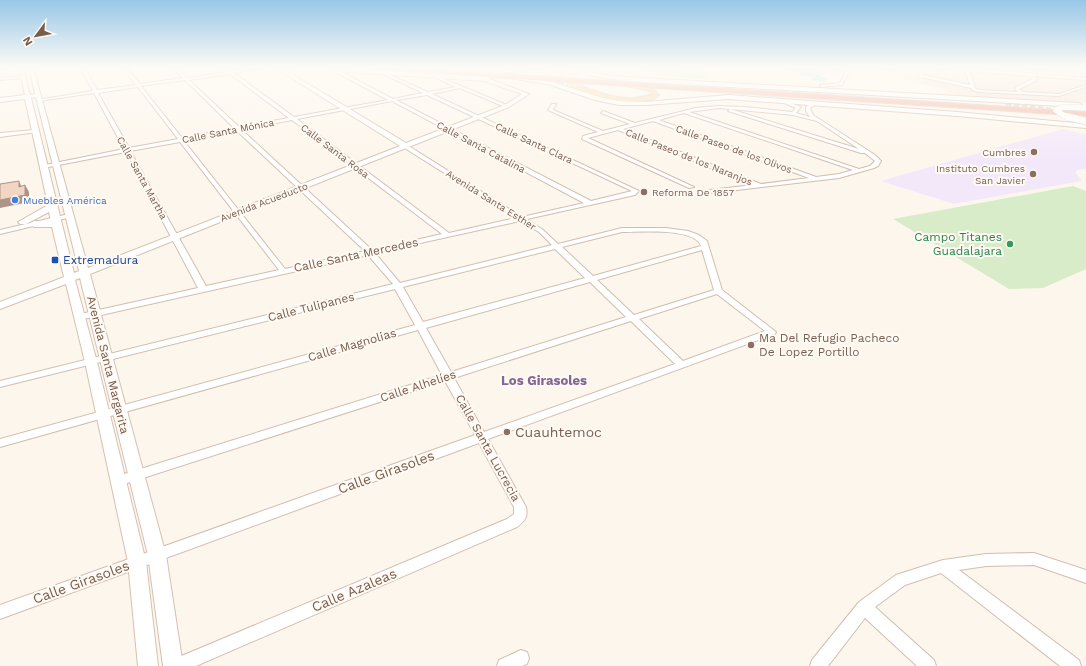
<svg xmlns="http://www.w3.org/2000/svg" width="1086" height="666" viewBox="0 0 1086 666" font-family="'Work Sans',sans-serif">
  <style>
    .residential { fill: #f5e8da }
    .education { fill: #f3e8fa }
    .green { fill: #d8ecc9 }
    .water { fill: #bfe3e8; stroke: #a5d3da }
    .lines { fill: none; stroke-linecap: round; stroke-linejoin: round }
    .river { fill: #bfe3e8; fill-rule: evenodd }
    .secondary-tunnel { stroke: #dcd0c4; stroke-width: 5.5; stroke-dasharray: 5.5 2.5; stroke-linecap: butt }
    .primary-tunnel { stroke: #dcd0c4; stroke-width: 6; stroke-dasharray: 6 3; stroke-linecap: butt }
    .street-casing { stroke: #d1beb0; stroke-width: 2 }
    .secondary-casing { stroke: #d6c0b0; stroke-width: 2 }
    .primary-casing { stroke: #dad1cd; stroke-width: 2 }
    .highway-casing { stroke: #dad1cd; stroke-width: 2 }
    .street { fill: #fff; fill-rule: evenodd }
    .secondary { fill: #fff; fill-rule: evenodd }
    .primary { fill: #fbd9a5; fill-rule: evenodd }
    .highway { fill: #f7b7a3; fill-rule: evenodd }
    .secondary-bridge-far1-casing { stroke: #d6c0b0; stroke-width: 6; stroke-linecap: butt }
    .secondary-bridge-casing { stroke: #d6c0b0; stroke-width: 8; stroke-linecap: butt }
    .secondary-bridge-far1 { stroke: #fff; stroke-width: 5.5 }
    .secondary-bridge { stroke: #fff; stroke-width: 7 }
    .shaded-wall { fill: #aa9588 }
    .building { fill: #f3d5c3; stroke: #aa9588 }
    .education-dot { fill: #8d6e63; stroke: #fffaf3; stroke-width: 1.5 }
    .shop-dot { fill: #3f7fe0; stroke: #fffaf3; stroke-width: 1.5 }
    .leisure-dot { fill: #2e9e5b; stroke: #fffaf3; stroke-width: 1.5 }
    .transit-dot { fill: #1a4fb4; stroke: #fffaf3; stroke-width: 1.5 }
    .labels { text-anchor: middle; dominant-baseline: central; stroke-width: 4; stroke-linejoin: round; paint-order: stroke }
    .far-street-label { font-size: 10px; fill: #7a5c4d; stroke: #fffaf3 }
    .far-education-label { font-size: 10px; fill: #785e54; stroke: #fffaf3; text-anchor: end }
    .far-shop-label { font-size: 10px; fill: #366cbe; stroke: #fffaf3; text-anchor: start }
    .leisure-label { font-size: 12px; fill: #27864d; stroke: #fffaf3; text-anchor: end }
    .street-label { font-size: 12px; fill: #7a5c4d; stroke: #fffaf3 }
    .transit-label { font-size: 12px; fill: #164399; stroke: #fffaf3; text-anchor: start }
    .education-label { font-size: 12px; fill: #785e54; stroke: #fffaf3; text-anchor: start }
    .neighbourhood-label { font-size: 13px; font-weight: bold; fill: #846695; stroke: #fffaf3 }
    .near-education-label { font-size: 14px; fill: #785e54; stroke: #fffaf3; text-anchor: start }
    .near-street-label { font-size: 14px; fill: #7a5c4d; stroke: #fffaf3 }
  </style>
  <rect width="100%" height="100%" fill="#fdf6ec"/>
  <path class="residential" d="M826 67H1086V102L1079 103 957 96 941 88 862 71Z"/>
  <path class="education" d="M1063 129 1086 135V169L1078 170 1075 172 1082 181 954 204 881 181Z"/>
  <path class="green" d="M646 67H667L709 72 702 79 640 72Z
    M1073 186 1086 191V269L1043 288 1009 289 893 219Z"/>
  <path class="water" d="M792 68 824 72 823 75 816 76 827 79 824 81 812 79 816 78 813 76 800 74V71L787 69Z"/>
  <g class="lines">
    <path class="river" d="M1017 67H1055L1086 70V74L1021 69Z"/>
    <path class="secondary-tunnel" d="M1006 103 1066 113"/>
    <path class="primary-tunnel" d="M554 73 556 78 568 85"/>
    <g class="street-casing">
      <path id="street" d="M0 67H14L0 69Z
        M80 67H84L97 90 136 85 122 67H126L140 84 183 78 172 67H176L187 78 228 72 222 67H227L232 71 270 67 234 73 294 117 388 100 330 69V67H332L393 99 423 93 383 74V72L428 92 456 87 432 76 435 75 509 106 505 107 460 88 432 94 639 191 635 195 527 219 543 230 558 244 622 228H666L688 231 699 235 707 241 722 290 776 332 775 334 488 439 526 507C528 518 525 520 517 527L196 666H170L172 660 507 519 514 514V507L479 443 0 619V605L475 435 445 381 118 486 114 484 112 481 114 478 118 476 442 375 418 330 0 447V439L415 325 395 289 0 387V381L393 284 368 255 79 320 76 319 75 317 76 315 198 288 126 152 43 168 40 166 124 149 94 93 39 101 37 100 93 91ZM230 74 289 118 239 127 189 80ZM185 80 234 128 182 138 141 86ZM138 87 178 139 129 148 98 93ZM427 95 632 191 591 201 396 100ZM392 101 584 203 522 217 407 145H403V147L516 218 449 233 297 119ZM292 120 442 234 372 250 242 130ZM237 131 365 251 285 269 184 141ZM180 142 279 270 206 286 130 151ZM520 221 539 232 552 245 400 283 375 253ZM622 232C638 232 695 227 701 246L593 276 562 247ZM555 249 585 278 423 322 403 287ZM702 250 714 290 634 315 597 280ZM590 282 626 317 451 372 426 328ZM717 294 765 331 683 361 639 319ZM631 321 675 364 484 432 454 378Z
        M478 67H503L501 68Z
        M799 67H814L849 72 842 85 821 87 820 85 840 83 845 73Z
        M878 67H891L892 68 890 69Z
        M917 67H921L923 75 970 85 965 71 927 67 965 68 1086 78V80L1034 76 1037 80 1019 89 1023 92 1059 94 1086 85V87L1059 96 978 92 972 90 971 88 920 77ZM970 71 1029 76 1033 79 1016 87 1015 89 1018 92 979 90 975 88Z
        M996 67H1024L1022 68Z
        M24 76 23 78 0 80V78Z
        M782 100 801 107 796 113 810 117 806 111V107L813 102H817V104L810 108 813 115 875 155 881 161 878 166 874 168 839 178 712 193 709 191 710 190 753 185 618 130 588 138 694 187 689 188 582 139 583 136 598 132 548 110 552 104H556L553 110 603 131 630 124 601 113 603 111 635 123 696 108 719 106 745 107 792 112 796 108 782 102ZM719 108 730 109 728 111 861 153H865L875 161 870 166 859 169 689 112ZM730 109 793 115 817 121 859 149ZM684 113 853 170 839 174 816 177 659 120ZM653 121 809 178 761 184 623 129Z
        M35 130H37V132L0 137V133Z
        M69 214 71 215V217L0 234V230Z
        M1034 553 1086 570V583L1034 565 986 566 959 570 1079 660 1081 666H1060L941 573 905 585 875 607 934 660 936 666H917L865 618 828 666H810L812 660 859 602 896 575 943 560 986 554Z
        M521 650 527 652 529 658 527 664 522 666H497L499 660Z"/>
    </g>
    <g class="secondary-casing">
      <path id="secondary" d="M19 67H23L30 95 35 94 29 67H33L88 268 400 146 274 67H280L406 143 505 105 522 94 484 81 348 72 329 69V67L485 77 529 94 509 107 90 274 166 555 183 666H163L148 555 80 278 75 280 97 362 146 562 158 666H138L128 562 85 362 66 284 0 309V302L64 277 52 227H34L29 224 34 221H51L49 212 26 224H20L18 222 48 205 25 99 0 102V98L25 95ZM36 97 79 271 74 273 31 98Z
        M445 67 511 70 548 67 547 71 559 72 573 71 572 67H582L593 73 626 77 1079 103 1082 105 1079 107 626 81 592 76 578 69 577 73C567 75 548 79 541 70L542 68 511 72Z
        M518 76 552 82 600 97 619 101 646 102 728 95 957 112 1086 124V128L957 116 728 99 646 105H619L595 100 551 85 516 79V77Z"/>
    </g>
    <g class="primary-casing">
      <path id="primary" d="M563 67H570L562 74H558V72Z
        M624 82 653 89 659 95C642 110 585 97 569 84L574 83C598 92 627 105 652 94L649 91 622 85V83Z"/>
    </g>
    <g class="highway-casing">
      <path id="highway" d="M359 67H396L1086 112V116L362 69Z"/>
    </g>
    <use href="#street" class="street"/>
    <use href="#secondary" class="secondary"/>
    <use href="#primary" class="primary"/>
    <use href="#highway" class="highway"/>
    <g class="secondary-bridge-far1-casing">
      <path id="secondary-bridge-far1" d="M1073 118 1063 115 1056 110 1063 107 1086 108"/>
    </g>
    <g class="secondary-bridge-casing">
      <path id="secondary-bridge" d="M1069 117 1086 121"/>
    </g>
    <use href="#secondary-bridge-far1" class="secondary-bridge-far1"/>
    <use href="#secondary-bridge" class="secondary-bridge"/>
  </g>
  <path class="shaded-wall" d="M19 181 22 188 19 187Z
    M25 185 29 192V202L0 208V200Z"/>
  <path class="building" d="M19 181V187L25 185V195L0 200V184Z"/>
  <linearGradient id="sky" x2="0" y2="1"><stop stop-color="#97c7e8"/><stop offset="0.42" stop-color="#fefbf6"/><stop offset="1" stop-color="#fefbf6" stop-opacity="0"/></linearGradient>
  <rect width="1086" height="161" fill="url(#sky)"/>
  <g class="education-dot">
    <circle cx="1034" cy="152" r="4"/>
    <circle cx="1033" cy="174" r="4"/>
    <circle cx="644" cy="192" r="4"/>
    <circle cx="751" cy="345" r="4"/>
    <circle cx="507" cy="432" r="4"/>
  </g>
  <circle class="shop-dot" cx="15" cy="200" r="4"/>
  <circle class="leisure-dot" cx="1010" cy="244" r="4"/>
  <rect class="transit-dot" x="51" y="256" width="8" height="8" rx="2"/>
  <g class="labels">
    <g class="far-street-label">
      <text transform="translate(228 131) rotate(-11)">Calle Santa Mónica</text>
      <text transform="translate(534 143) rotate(25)">Calle Santa Clara</text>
      <text transform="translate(481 147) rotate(28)">Calle Santa Catalina</text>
      <text transform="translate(734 149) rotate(20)">Calle Paseo de los Olivos</text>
      <text transform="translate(335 151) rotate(37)">Calle Santa Rosa</text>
      <text transform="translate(689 157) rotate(22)">Calle Paseo de los Naranjos</text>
      <text transform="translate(142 178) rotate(61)">Calle Santa Martha</text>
      <text transform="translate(491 200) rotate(32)">Avenida Santa Esther</text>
      <text transform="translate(264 202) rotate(-21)">Avenida Acueducto</text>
    </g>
    <g class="far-education-label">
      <text x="1026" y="152">Cumbres</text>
      <text x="1025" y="168">Instituto Cumbres<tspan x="1025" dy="12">San Javier</tspan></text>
      <text x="652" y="192" text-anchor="start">Reforma De 1857</text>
    </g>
    <g class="far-shop-label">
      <text x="23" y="200">Muebles América</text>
    </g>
    <g class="leisure-label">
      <text x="1002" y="237">Campo Titanes<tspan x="1002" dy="14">Guadalajara</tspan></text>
    </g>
    <g class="street-label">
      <text transform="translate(356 255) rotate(-12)">Calle Santa Mercedes</text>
      <text transform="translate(311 307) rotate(-14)">Calle Tulipanes</text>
      <text transform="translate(352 345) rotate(-16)">Calle Magnolias</text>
      <text transform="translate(108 365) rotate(76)">Avenida Santa Margarita</text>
      <text transform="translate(418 386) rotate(-18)">Calle Alhelíes</text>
      <text transform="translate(488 448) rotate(61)">Calle Santa Lucrecia</text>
    </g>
    <g class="transit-label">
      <text x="63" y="260">Extremadura</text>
    </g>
    <g class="education-label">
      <text x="759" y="338">Ma Del Refugio Pacheco<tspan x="759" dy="14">De Lopez Portillo</tspan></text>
    </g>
    <g class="neighbourhood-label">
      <text x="544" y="380">Los Girasoles</text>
    </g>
    <g class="near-education-label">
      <text x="515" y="432">Cuauhtemoc</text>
    </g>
    <g class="near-street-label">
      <text transform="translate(386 472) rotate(-20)">Calle Girasoles</text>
      <text transform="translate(81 582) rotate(-20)">Calle Girasoles</text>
      <text transform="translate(354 590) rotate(-23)">Calle Azaleas</text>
    </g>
  </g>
  <g transform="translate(36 36) rotate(238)" stroke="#fffaf3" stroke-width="3" paint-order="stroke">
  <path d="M0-3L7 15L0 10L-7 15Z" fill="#7a5c4d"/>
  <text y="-6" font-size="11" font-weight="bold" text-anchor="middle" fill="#7a5c4d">N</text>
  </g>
</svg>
